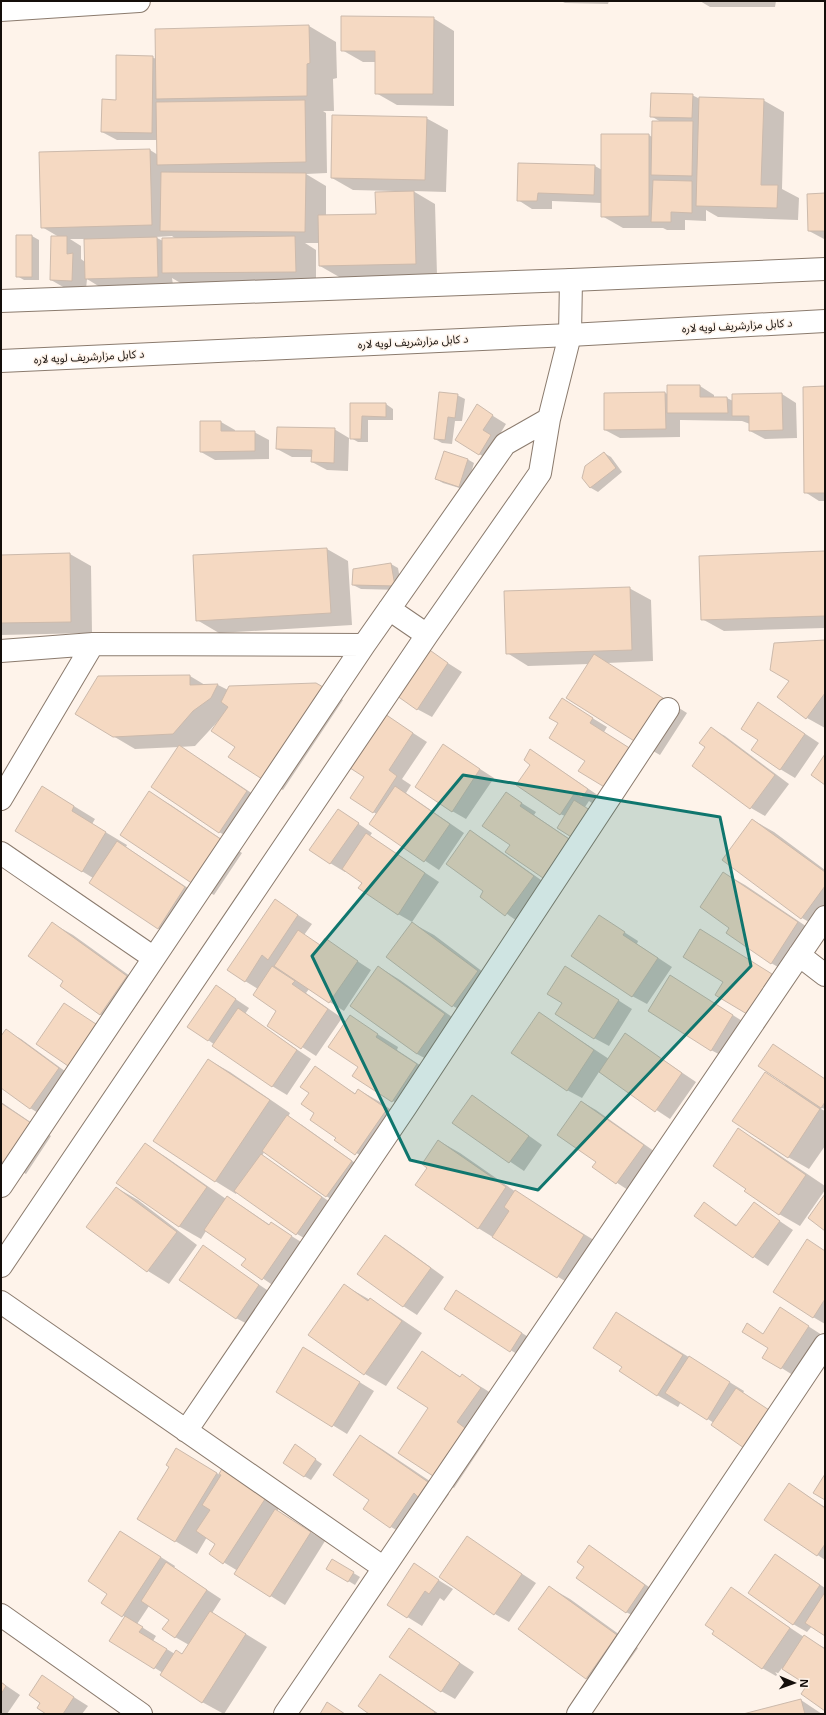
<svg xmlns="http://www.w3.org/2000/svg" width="826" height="1715" viewBox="0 0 826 1715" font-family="Georgia,'Noto Sans Arabic',serif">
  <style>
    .shadow { fill: #0003; fill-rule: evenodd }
    .building { fill: #f5d9c2; stroke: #ccbaac }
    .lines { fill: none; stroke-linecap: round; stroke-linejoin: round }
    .minor-casing { stroke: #8b7b6e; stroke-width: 24 }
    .trunk-casing { stroke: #8b7b6e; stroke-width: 24 }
    .minor { stroke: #fff; stroke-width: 22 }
    .trunk { stroke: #fff; stroke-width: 22 }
    .marked { fill: #0f766e; fill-opacity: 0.2; stroke: #0f766e; stroke-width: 3; stroke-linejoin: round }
    .labels { text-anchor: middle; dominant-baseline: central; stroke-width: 3; stroke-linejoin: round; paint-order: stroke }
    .street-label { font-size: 11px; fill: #140e0a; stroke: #fef3ea }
  </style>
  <rect width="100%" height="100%" fill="#fef3ea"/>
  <path class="shadow" d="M561 1H609L608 4 565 3Z
    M628 1H678V2Z
    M700 1H776L775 7H710Z
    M433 18 454 31V106L397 105 376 93V62H363L342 50Z
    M309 26 336 42 337 78 333 79 334 111H323L326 113 327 173 306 174 326 186V216L377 215 394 192V191L353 190 332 178 426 118 448 130 446 192 413 191 435 204 437 275 341 278 320 266 319 243H305L316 250V283L184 285 172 278 173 285 100 287 87 279 86 289 65 288 51 280 59 237 42 227 150 150 158 155V140H117L102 132 116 101 152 57 156 59V30ZM172 236 176 239 163 241 155 237ZM70 239H85V262L81 259V246Z
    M692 95 700 99 763 100 784 112 782 189 799 198 798 220 718 217 706 210V221L685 220V230H667L663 228H623L602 216V203L552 201V209H532L518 200 595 166 602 170 649 135 652 137 661 122 651 116Z
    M825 194V239H824L809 231Z
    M32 236 39 240V280H24L17 276Z
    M700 386 714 395V398H727L733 401 782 394 796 403 797 438 765 439 750 431V424L742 421 680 420V437L620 438 605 430V394L665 393 668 394Z
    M825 387V501H819L805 492Z
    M457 395 465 399 462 421H455L452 444 442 443 435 439Z
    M351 404H386L393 409V420H368V442H358L351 438Z
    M477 406 506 424 497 439 493 462 479 454Z
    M221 422 235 430V432H254L269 440V459L215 460 201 452Z
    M334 429 349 438 348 471 327 470 312 462 313 457H292L277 449Z
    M604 453 611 457 622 472 598 492 591 488 583 477Z
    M467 459 474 463 466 490 443 483 436 479Z
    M327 549 348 561 352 625 219 633 197 620Z
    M825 552V628L724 631 702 619Z
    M70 554 91 566 92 633 1 635V556Z
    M391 564 398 568 402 590 361 589 353 585Z
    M629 588 651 600 653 661 607 663 687 713 660 755 639 743 589 664 528 666 507 653Z
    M825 641V728L807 718Z
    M424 648 462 672 432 717 417 709Z
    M190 676 205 685H218L228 690 338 696 343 700 283 790 262 778 236 746 220 719 195 746 179 747 200 759 268 804 241 844 219 832 179 747 135 749 113 736Z
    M759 703 819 743 795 778 780 769 759 740Z
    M576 708 607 727 604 732 645 758 586 760Z
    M396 722 427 742 402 779 411 785 406 793 464 833 439 870 370 824 377 814 373 812 365 777Z
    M711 728 725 736 789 784 765 816 751 808 707 747Z
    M531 750 602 798 596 806 589 801 585 807 565 816 560 814 532 764Z
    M457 754 494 778 466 819 452 811Z
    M150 793 171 805 242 853 214 895 193 883Z
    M64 800 95 819 92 824 127 845 126 847 206 900 179 940 158 928 93 878 17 831Z
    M520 802 536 812 534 815 583 848 558 886 506 852 511 845Z
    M338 810 372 833 370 836 439 882 412 922 398 914 364 882 345 871V872L330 863Z
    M753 820 774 832 825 870V927L823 930 802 918Z
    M470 831 485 840 548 885 520 923 481 896 485 891Z
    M724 873 745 885 819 935 792 975 771 963 731 927Z
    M275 900 312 924 304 935 321 946 325 940 371 970 344 1011 309 989 306 993 342 1018 316 1056 268 1025 278 1011 258 989 245 981Z
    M52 923 73 935 148 989 122 1026 100 1014 65 981Z
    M412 923 434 935 499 984 474 1018 453 1006 387 957Z
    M613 925 638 941 637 944 672 967 647 1004 632 996Z
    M714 939 786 983 762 1022 725 982Z
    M379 967 400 980 466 1027 439 1066 417 1054 351 1006Z
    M566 967 632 1009 609 1046 594 1038 563 1003Z
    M685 985 747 1024 726 1058 711 1050Z
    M216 986 249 1008 245 1014 311 1059 287 1095 272 1086 208 1040Z
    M539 1013 609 1059 626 1035 696 1082 670 1119 599 1072 582 1098 567 1090Z
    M350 1017 398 1047 397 1050 438 1077 413 1114 354 1076 359 1066Z
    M6 1031 21 1039 73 1077 45 1117 30 1108 1 1087V1038Z
    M209 1060 230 1072 290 1113 288 1117 302 1125 365 1170 341 1205 326 1196 264 1152 262 1156 336 1206 311 1242 297 1234 237 1192 236 1194 215 1181Z
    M315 1068 356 1094 359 1090 380 1102 408 1122 377 1166 336 1140 337 1138 310 1093Z
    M765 1073 785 1085V1083L825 1079V1109L822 1108 821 1109 825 1111V1146L809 1169 788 1157Z
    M472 1097 486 1105 542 1145 524 1171 453 1123Z
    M1 1102 51 1136 26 1174 1 1160Z
    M582 1102 596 1110 658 1154 631 1192 593 1167 597 1162Z
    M739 1130 760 1142 825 1186V1190L800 1226 779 1214 747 1189Z
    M439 1141 460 1153 516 1192 605 1247 578 1289 478 1228 428 1168Z
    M145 1144 166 1157 226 1199 227 1198 242 1206 270 1225 285 1232 306 1245 277 1288 243 1265 247 1259 206 1231 201 1239 180 1227 118 1183Z
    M117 1188 138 1200 197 1245 169 1284 148 1271 88 1227Z
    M704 1204 738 1226 754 1204 793 1230 768 1266 754 1257 695 1216Z
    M385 1236 400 1245 444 1277 417 1315 403 1306Z
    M203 1247 273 1294 251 1326 236 1318Z
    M825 1251V1324L813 1317Z
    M344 1285 391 1312 422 1333 386 1386 365 1374Z
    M471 1300 536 1342 525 1359 445 1309Z
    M617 1313 744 1391 743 1393 783 1419 714 1423 681 1402 678 1407 657 1395 623 1366Z
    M794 1317 822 1335 796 1377 764 1357 769 1348 747 1325 764 1335Z
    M304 1348 374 1391 347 1434 277 1391Z
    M422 1353 461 1377 462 1376 483 1388 502 1400 478 1435 486 1440 454 1488 433 1475 429 1408Z
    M360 1436 382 1449 449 1494 439 1508 435 1505 412 1539 391 1527 370 1500Z
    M177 1449 220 1475 223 1469 281 1505 277 1511 325 1541 285 1605 236 1574 238 1571 210 1554 217 1543 207 1537 197 1554 138 1519 170 1467Z
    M302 1450 322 1464 311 1480 304 1476Z
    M789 1484 825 1507V1560L765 1519Z
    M121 1532 175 1566 174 1568 221 1599 212 1613 267 1647 224 1714 202 1702 163 1673 111 1641 125 1617 103 1603 109 1594ZM149 1606 170 1619 175 1637 189 1645 182 1655 175 1654 153 1641 156 1636 137 1624Z
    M468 1538 536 1583 509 1622 495 1614Z
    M589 1546 603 1555 659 1594 641 1620 626 1612 586 1567Z
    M776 1555 825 1588V1635L812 1626 807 1632 793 1624Z
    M332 1560 360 1577 355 1585 327 1568Z
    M414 1565 453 1589 444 1601 440 1598 422 1626 388 1605Z
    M549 1587 570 1599 638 1648 608 1690 587 1678 519 1629Z
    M732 1589 804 1637 825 1648V1709L808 1685 782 1668 776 1676 762 1668Z
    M409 1629 474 1672 455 1699 441 1691Z
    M381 1675 395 1684 439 1714H371Z
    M42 1677 88 1706 82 1714H48L42 1702Z
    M1 1682 20 1695 7 1714H1Z
    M801 1700 822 1714H747Z"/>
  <path class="building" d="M341 16 434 17 433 94H375V51H341Z
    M309 25 310 63 307 64V96L156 99 155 29Z
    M116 55 153 56 152 133 101 132 102 99 116 100Z
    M651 93 693 94 692 118 650 117Z
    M699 97 764 99 761 185H778L777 208 696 206Z
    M305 100 306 162 157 165 156 102Z
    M332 115 427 117 425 180 331 178Z
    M652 121H693L692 176 651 175Z
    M601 134H649V216L601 217Z
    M150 149 152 225 41 228 39 152Z
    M518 163 595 165 594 195 538 193 537 201H517Z
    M161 172 306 173 305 232 160 231Z
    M653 180 692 181V213L671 212V222H651Z
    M414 191 416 264 319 266 318 215 376 214 375 192Z
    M825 193V231H808L807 194Z
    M16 235H32V277H16Z
    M51 236H67V254L73 253 72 281 50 280Z
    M295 236 296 272 162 273V238Z
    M157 237 158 277 85 279 84 239Z
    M667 385H700V397H727L728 413H667Z
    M825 386V493H804L803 387Z
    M439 392 458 394 455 418 448 417 445 440 434 439Z
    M665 392 666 429 604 430V393Z
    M782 393 783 430 749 431V416H732V394Z
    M350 403H386V417L362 416 361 439H350Z
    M477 404 493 415 483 430 491 435 479 455 455 440Z
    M200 421H221V431H255V451L200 452Z
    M277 427 335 428 334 463 311 462 312 450 276 449Z
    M444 451 468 459 459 487 435 479Z
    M604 452 616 468 590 488 582 478 585 466Z
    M327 548 331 613 196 621 193 555Z
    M825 551V616L701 620 699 556Z
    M70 553 71 622 1 623V555Z
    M391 563 395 586 352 585 353 569Z
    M630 587 632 650 506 654 504 591Z
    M825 640V693L806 719 777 697 789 681 770 670 774 643Z
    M424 646 448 663 417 710 393 693Z
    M594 654 666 700 639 744 566 698Z
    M190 675V685L218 684 211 698 193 711 173 734 113 737 75 714 98 676Z
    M316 683 323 687 262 779 228 757 235 747 211 731 228 707 221 702 229 686Z
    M562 698 593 718 590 723 631 749 606 788 578 771 585 761 549 738 558 723 549 718Z
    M758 702 805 734 780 770 751 750 758 740 741 729Z
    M382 712 413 733 389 770 397 776 373 813 350 798 364 777 347 766Z
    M711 727 775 775 750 809 692 766 705 747 699 743Z
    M443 744 480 769 452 812 415 787Z
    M179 745 247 791 219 833 151 787Z
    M530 749 588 789 582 798 574 794 560 815 516 785 530 765 524 760Z
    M825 754V785L811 775Z
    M42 786 74 806 72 811 106 832 82 872 15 831Z
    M395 786 450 824 424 862 369 824Z
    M149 791 222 840 193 884 120 835Z
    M506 792 522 803 520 806 569 839 543 878 505 852 510 845 482 826Z
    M574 800 593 812 576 840 557 828Z
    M338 809 359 823 330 864 309 850Z
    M752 819 825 872V886L801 919 722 860Z
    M470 830 534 876 505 916 480 897 483 891 446 864Z
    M366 833 425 873 398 915 358 888 362 883 342 869Z
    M117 841 185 887 158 929 89 883Z
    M723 872 798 922 771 964 726 933 729 928 700 907Z
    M275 899 298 915 268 960 262 955 245 982 227 970Z
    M599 915 625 932 623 935 658 958 632 997 571 956Z
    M52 922 127 976 100 1015 60 986 63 981 28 956Z
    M412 922 478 971 452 1007 386 957Z
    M700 929 772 974 747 1014 715 995 723 982 683 957Z
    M298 930 320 945 325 938 358 961 329 1003 274 966Z
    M272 966 295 981 292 984 328 1009 301 1049 267 1026 276 1011 253 995Z
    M378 966 445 1014 417 1054 350 1006Z
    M565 966 619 1000 594 1039 555 1014 562 1003 547 994Z
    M670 975 733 1015 711 1051 648 1011Z
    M216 985 236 999 208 1041 187 1027Z
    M64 1003 99 1026 71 1068 36 1044Z
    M238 1008 297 1050 272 1087 212 1046Z
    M539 1012 594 1050 567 1091 511 1053Z
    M350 1015 378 1034 376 1037 417 1064 392 1102 352 1076 358 1067 328 1047Z
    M6 1029 59 1068 30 1109 1 1088V1036Z
    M625 1033 682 1073 655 1112 599 1072Z
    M773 1044 825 1079V1102L821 1108 758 1066Z
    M208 1059 270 1100 215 1182 153 1141Z
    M315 1066 355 1094 358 1089 387 1109 355 1155 334 1140 336 1138 310 1120 314 1113 301 1104 309 1093 300 1087Z
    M765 1072 820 1109 788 1158 732 1121Z
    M472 1095 529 1136 509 1163 452 1123Z
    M581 1101 644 1145 616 1184 592 1167 596 1162 557 1135Z
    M1 1103 31 1123 4 1163 1 1161Z
    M287 1115 352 1161 326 1197 262 1151Z
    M738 1128 806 1175 779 1215 744 1191 746 1189 713 1166Z
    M438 1140 506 1187 478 1229 415 1185 427 1168 422 1164Z
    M145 1143 207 1187 179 1227 116 1183Z
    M261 1154 322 1197 296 1235 234 1191Z
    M116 1187 177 1232 147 1272 86 1227Z
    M515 1190 584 1235 557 1278 492 1237 509 1211 504 1207Z
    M825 1194V1231L808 1218Z
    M227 1196 269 1225 271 1222 292 1236 262 1280 241 1265 246 1259 204 1230Z
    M704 1202 736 1226 754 1202 780 1221 753 1258 694 1216Z
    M385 1235 431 1268 403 1307 357 1274Z
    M807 1239 825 1251V1299L813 1318 773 1292Z
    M203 1245 259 1285 236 1319 179 1280Z
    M344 1284 368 1301 370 1298 402 1321 364 1375 308 1335Z
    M456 1290 522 1333 510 1352 444 1309Z
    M780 1307 809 1326 781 1369 762 1358 768 1348 742 1332 747 1323 763 1334Z
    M616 1312 683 1355 657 1396 619 1371 622 1367 593 1348Z
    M303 1347 360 1382 332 1427 276 1392Z
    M422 1351 460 1377 462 1374 481 1388 457 1422 465 1428 433 1476 398 1453 428 1408 397 1388Z
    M689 1356 730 1382 707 1420 665 1393Z
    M736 1388 769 1410 744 1448 711 1425Z
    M360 1435 428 1482 418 1497 414 1493 390 1528 363 1509 369 1500 333 1475Z
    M295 1444 316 1459 304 1477 283 1463Z
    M176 1448 217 1473 175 1542 137 1519 169 1467 166 1465Z
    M223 1467 267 1496 223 1564 209 1554 215 1544 196 1531 210 1510 202 1505 221 1475 219 1474Z
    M825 1474V1500L813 1493Z
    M789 1483 825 1508V1544L817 1556 764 1520Z
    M275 1509 311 1532 270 1597 234 1574Z
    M120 1531 161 1557 122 1617 101 1603 107 1594 88 1581Z
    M467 1536 522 1574 494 1615 439 1577Z
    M589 1545 645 1585 626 1613 576 1578 584 1567 577 1562Z
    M775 1554 820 1585 793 1625 748 1593Z
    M332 1559 354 1572 348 1582 326 1569Z
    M166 1562 207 1590 175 1638 162 1629 169 1620 141 1601Z
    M414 1563 439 1580 429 1594 425 1591 407 1618 387 1605Z
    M549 1586 617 1635 586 1679 518 1629Z
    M731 1587 790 1628 762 1669 712 1634 714 1631 705 1625Z
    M825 1592V1636L805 1623Z
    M210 1611 246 1634 202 1703 160 1675 176 1650 182 1654Z
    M125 1616 143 1627 139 1632 167 1649 154 1669 109 1641Z
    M409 1628 460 1663 441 1692 389 1657Z
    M804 1635 825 1649V1711L801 1694 807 1685 782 1669Z
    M380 1674 435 1712 434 1714H369L358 1706Z
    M42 1675 74 1697 63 1714H46L37 1708 40 1703 29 1695Z
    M1 1682 6 1686 1 1694Z
    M801 1699 805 1714H743Z
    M327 1702 345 1714H320Z"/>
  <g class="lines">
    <g class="minor-casing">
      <path id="minor" d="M1 10 139 1
        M389 609 427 635
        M1 651 93 644 364 645
        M1 799 93 644
        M1 853 154 958
        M799 955 825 975
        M1 1186 364 645 505 444 549 419
        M1 1266 427 635 540 473 549 419 570 335 571 280
        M1 1302 384 1568
        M186 1431 405 1108 668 709
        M1 1615 141 1714
        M285 1714 825 917
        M578 1714 825 1345"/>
    </g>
    <g class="trunk-casing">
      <path id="trunk" d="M1 301 571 280 825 269
        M1 361 570 335 825 321"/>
    </g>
    <use href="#minor" class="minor"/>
    <use href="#trunk" class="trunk"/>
  </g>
  <path class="marked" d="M463 775 720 817 751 966 538 1190 410 1160 312 956Z"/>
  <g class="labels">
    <g class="street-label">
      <text transform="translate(737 326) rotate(-3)">د کابل مزارشریف لویه لاره</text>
      <text transform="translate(413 342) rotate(-3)">د کابل مزارشریف لویه لاره</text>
      <text transform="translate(89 357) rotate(-3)">د کابل مزارشریف لویه لاره</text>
    </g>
  </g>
  <rect width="826" height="1715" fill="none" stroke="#140e0a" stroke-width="4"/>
  <g transform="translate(794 1683) rotate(92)" stroke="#fef3ea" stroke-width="3" paint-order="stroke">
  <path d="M0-3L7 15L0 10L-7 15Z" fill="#140e0a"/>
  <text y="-6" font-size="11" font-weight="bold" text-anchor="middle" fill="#140e0a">N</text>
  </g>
</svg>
